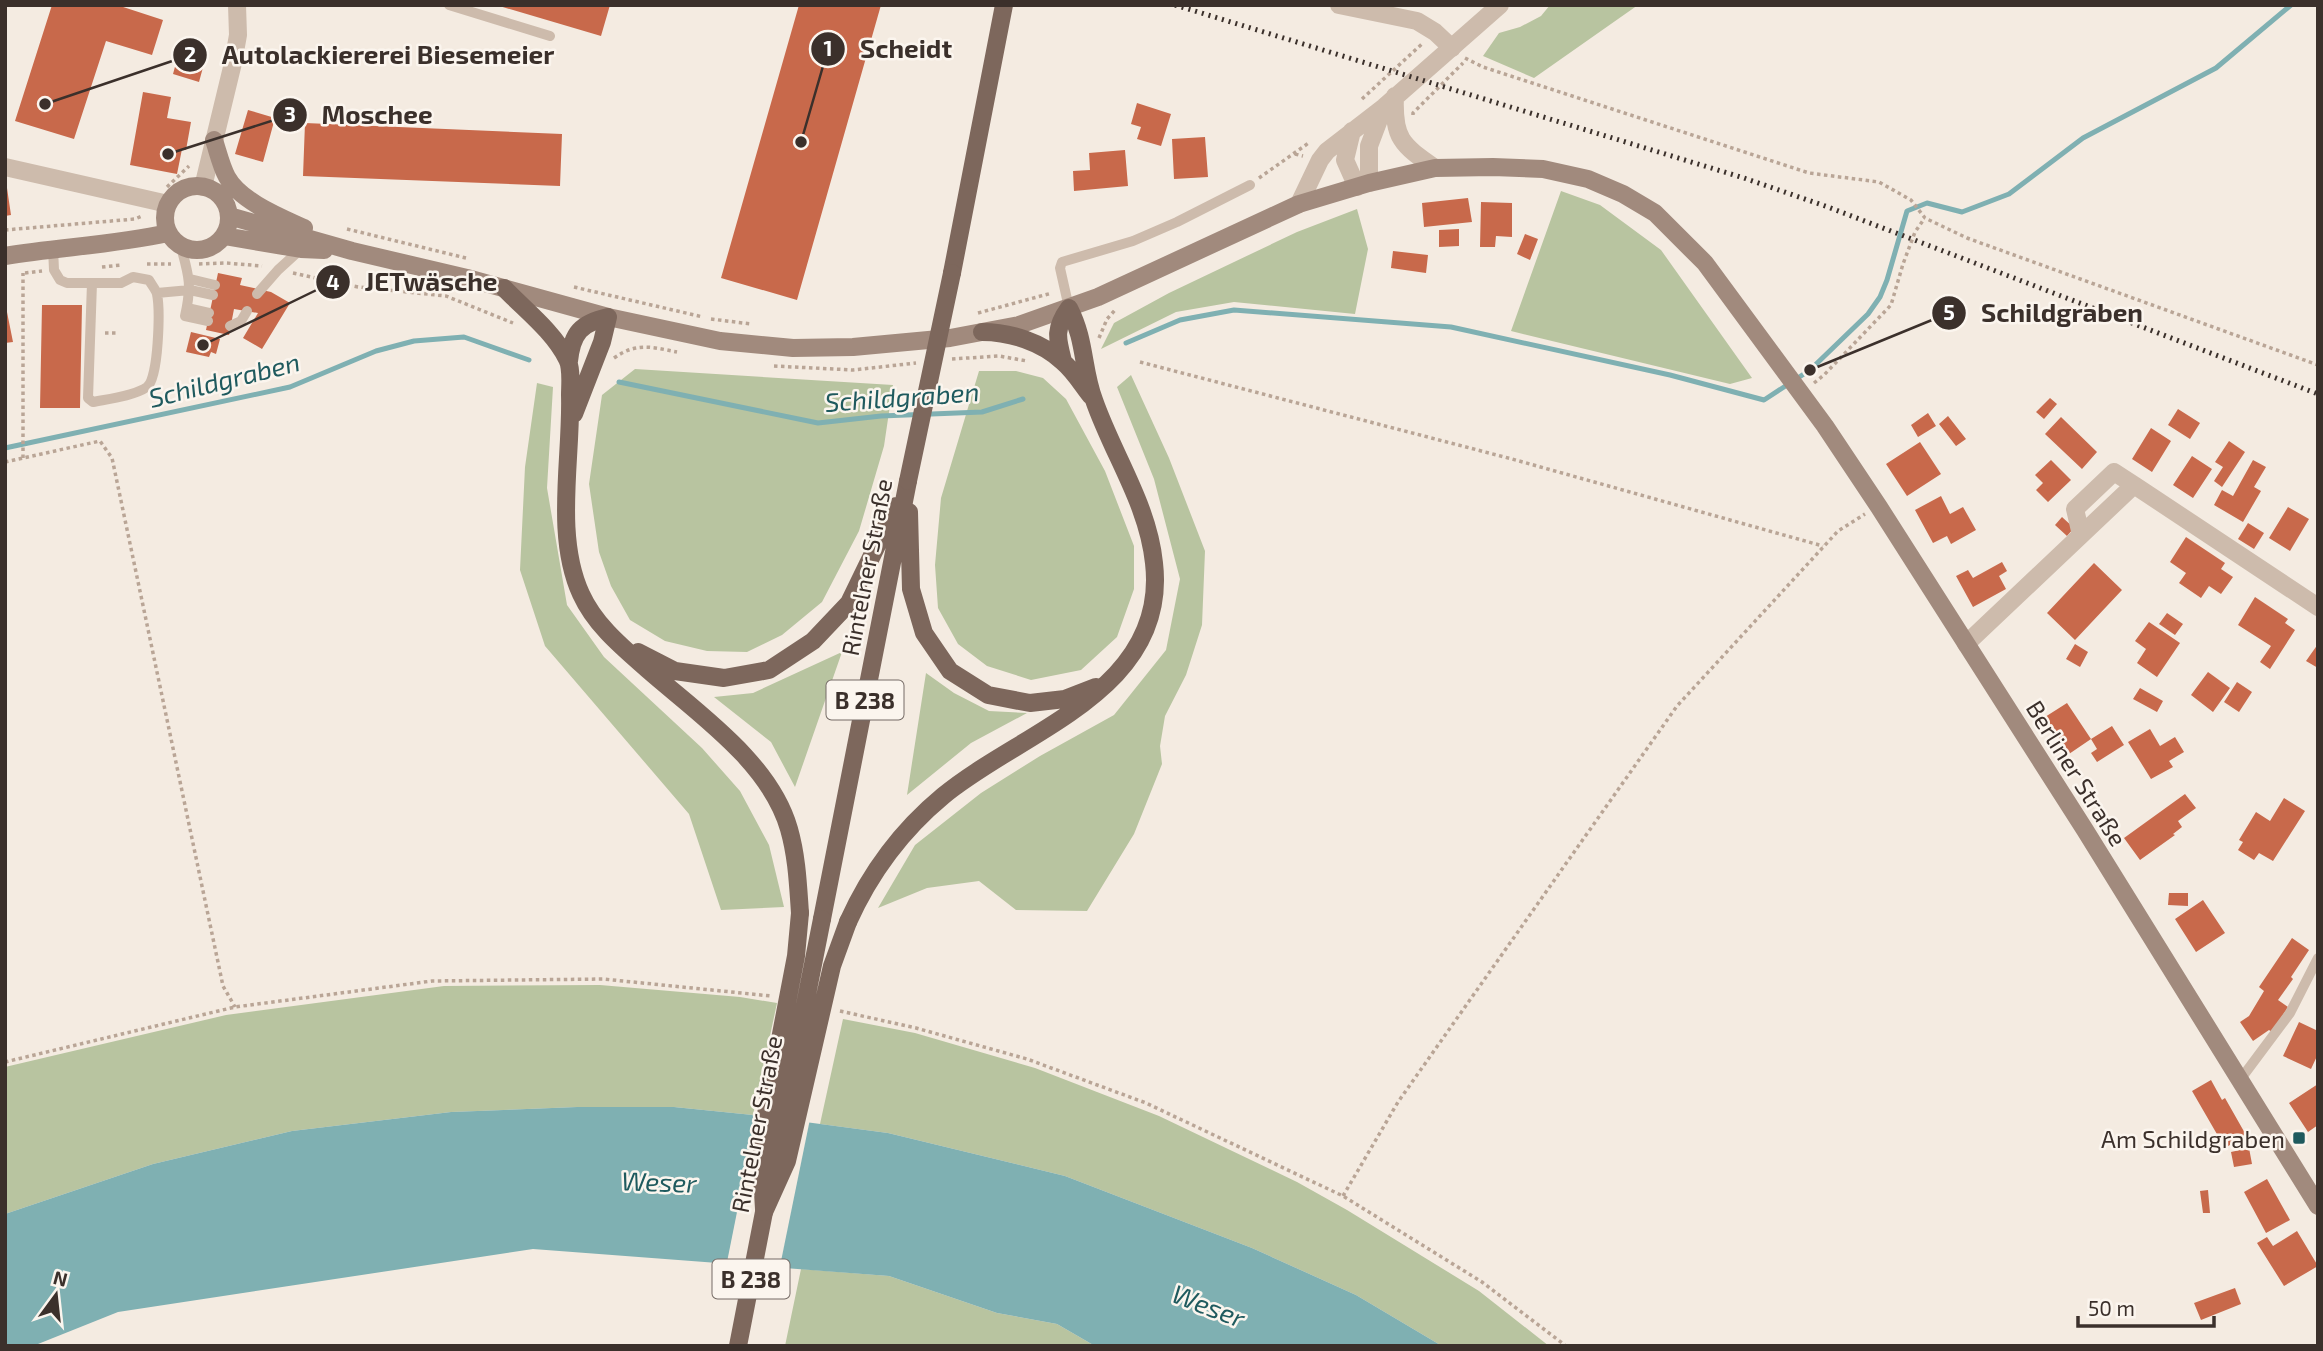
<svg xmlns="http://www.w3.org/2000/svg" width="2323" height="1351" viewBox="0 0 2323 1351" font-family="'Exo 2',sans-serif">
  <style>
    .green { fill: #b8c4a0 }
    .water { fill: #7fb0b2 }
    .pier { fill: #f4ebe1 }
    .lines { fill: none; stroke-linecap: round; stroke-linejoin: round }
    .stream { stroke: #7fb0b2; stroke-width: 5 }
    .building { fill: #c8694b }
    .path { stroke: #b9a596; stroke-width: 3.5; stroke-dasharray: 3.5 3.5; stroke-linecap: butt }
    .service { stroke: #cdbbac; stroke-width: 10 }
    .minor { stroke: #cdbbac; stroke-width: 18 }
    .tertiary { stroke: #cdbbac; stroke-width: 18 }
    .secondary { stroke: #a18a7d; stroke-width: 18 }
    .primary { stroke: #7d675c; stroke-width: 18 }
    .rail { stroke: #3b302b; stroke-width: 5; stroke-dasharray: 2 5; stroke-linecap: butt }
    .primary-bridge { stroke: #7d675c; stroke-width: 18 }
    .poi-dot { fill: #1f5a5e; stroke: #fbf5ee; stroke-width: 2.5 }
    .labels { text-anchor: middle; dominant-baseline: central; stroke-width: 5; stroke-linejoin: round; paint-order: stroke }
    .shield { fill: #fbf5ee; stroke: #756b66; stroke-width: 2 }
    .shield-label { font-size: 23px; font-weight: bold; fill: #3b302b }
    .street-label { font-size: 24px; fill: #3b302b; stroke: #fbf5ee }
    .poi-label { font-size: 24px; fill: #3b302b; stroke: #fbf5ee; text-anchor: end }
    .water-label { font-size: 26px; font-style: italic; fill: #1f5a5e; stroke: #fbf5ee }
    .leader { fill: none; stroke: #3b302b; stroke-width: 2.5 }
    .callout-dot { fill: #3b302b; stroke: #fbf5ee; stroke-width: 2.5 }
    .mark-label { font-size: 21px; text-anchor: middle; font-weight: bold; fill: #fff }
    .callout-label { font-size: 26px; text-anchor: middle; font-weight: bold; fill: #3b302b; stroke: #fbf5ee; stroke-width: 5; stroke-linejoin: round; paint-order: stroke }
  </style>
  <rect width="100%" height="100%" fill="#f4ebe1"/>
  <path class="green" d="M1550 5H1638L1534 78 1483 56 1499 33 1520 27 1541 16Z
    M1561 191 1600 205 1661 250 1752 378 1730 384 1511 331Z
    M1357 209 1368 249 1355 314 1234 302 1176 312 1101 349 1114 323 1169 293 1297 232Z
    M635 369 893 385 884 446 859 531 822 602 782 635 747 652 707 651 665 641 630 620 611 586 599 552 589 484 602 395Z
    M979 371H1016L1043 378 1066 399 1105 471 1134 546V589L1117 637 1081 670 1031 680 987 666 958 644 938 608 935 565 941 498Z
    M1131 375 1169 458 1205 551 1202 625 1186 675 1165 716 1160 746 1162 764 1134 834 1087 911 1016 910 979 881 927 888 878 908 915 845 981 793 1040 756 1114 715 1166 650 1180 579 1154 479 1117 387Z
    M537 383 553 387 547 488 567 605 604 657 702 748 740 791 769 845 784 907 721 910 689 814 545 646 520 570 525 467Z
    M842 652 795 787 771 742 714 697 753 693Z
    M926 673 954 693 989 711 1027 713 971 743 907 795Z
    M600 985 740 997 777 1003 753 1115 674 1107H577L451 1112 292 1131 153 1164 5 1214V1067L226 1015 444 986Z
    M843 1019 915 1033 1035 1068 1159 1116 1297 1182 1347 1210 1479 1291 1549 1346H1442L1356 1295 1252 1248 1065 1176 888 1133 820 1124Z
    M801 1269 889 1276 997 1313 1057 1324 1095 1346H785Z"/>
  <path class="water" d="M577 1107H674L753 1115 888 1133 1065 1176 1252 1248 1356 1295 1442 1346H1095L1057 1324 997 1313 889 1276 533 1249 118 1312 33 1346H5V1214L153 1164 292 1131 451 1112Z"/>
  <path class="pier" d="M757 1112 810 1119 779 1271 726 1267Z"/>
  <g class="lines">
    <path class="stream" d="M1126 343 1180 320 1234 310 1451 327 1670 375 1764 400 1810 370 1868 314 1880 297 1887 280 1907 211 1927 203 1962 212 2009 194 2083 138 2216 68 2291 5
      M619 382 818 423 881 416 982 412 1023 399
      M5 448 290 387 376 351 414 341 464 337 529 360"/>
  </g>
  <path class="building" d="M52 5H117L163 20 152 55 106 41 74 139 15 121Z
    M496 5H610L601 36Z
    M799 5H881L797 300 721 278Z
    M179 52 205 60 199 82 173 74Z
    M143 92 171 97 167 118 191 122 186 150 182 149 177 174 130 165Z
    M1137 103 1171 114 1161 146 1137 139 1141 127 1131 124Z
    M248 110 275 118 263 162 235 154Z
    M305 123 562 134 560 186 303 176Z
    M1205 137 1208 177 1174 179 1172 139Z
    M1125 150 1128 186 1074 191 1073 171 1090 170 1089 153Z
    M7 188 11 215 5 216V189Z
    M1468 198 1472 222 1424 227 1422 203Z
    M1481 202 1512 203V237L1496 236 1495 247H1480Z
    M1459 229V246L1439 247V230Z
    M1525 234 1538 239 1530 260 1517 254Z
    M1393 251 1428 255 1426 273 1391 268Z
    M218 273 242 278 240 285 271 292 290 303 262 349 243 338 258 313 234 309 229 335 206 330Z
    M42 305H82L80 408H40Z
    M7 312 13 342 5 343V313Z
    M191 332 220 339 216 354 211 352 209 357 186 352Z
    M2050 398 2057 404 2044 419 2036 412Z
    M2178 409 2200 423 2190 439 2168 425Z
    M1928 413 1936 426 1918 437 1911 425Z
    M1948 416 1966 439 1956 446 1939 424Z
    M2061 417 2097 452 2082 469 2045 434Z
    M2151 428 2171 441 2152 472 2132 459Z
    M2229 441 2245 452 2222 487 2214 481 2223 467 2215 462Z
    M1920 442 1941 474 1907 496 1886 464Z
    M2192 456 2212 469 2193 498 2173 485Z
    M2051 460 2071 480 2048 502 2036 490 2043 483 2035 475Z
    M2253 460 2266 467 2254 487 2261 491 2243 522 2214 505 2222 490 2233 496Z
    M1941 496 1950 514 1963 507 1976 530 1951 544 1947 536 1933 543 1915 510Z
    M2288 507 2309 519 2290 551 2269 538Z
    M2062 517 2074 528 2067 536 2055 525Z
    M2248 523 2264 533 2254 549 2238 539Z
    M2186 537 2225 563 2221 569 2233 577 2221 594 2209 586 2201 598 2179 583 2186 573 2170 562Z
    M2002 562 2007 571 1999 576 2006 589 1973 607 1956 576 1968 570 1973 578Z
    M2094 563 2122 590 2075 640 2047 613Z
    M2255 597 2288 619 2285 623 2295 630 2270 669 2260 662 2271 646 2238 625Z
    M2167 613 2183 624 2175 635 2159 624Z
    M2149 622 2180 643 2157 677 2137 663 2146 649 2135 641Z
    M2075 644 2088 652 2080 667 2066 659Z
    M2318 644V668L2306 661Z
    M2208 672 2230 688 2213 712 2191 695Z
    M2237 682 2252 692 2239 712 2224 702Z
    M2140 688 2163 701 2157 712 2133 699Z
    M2067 703 2091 739 2069 754 2045 717Z
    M2112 726 2124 745 2097 762 2091 753 2097 749 2091 739Z
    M2150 729 2160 746 2175 737 2184 752 2169 761 2173 767 2151 779 2128 742Z
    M2185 794 2196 808 2178 821 2182 827 2173 834 2175 835 2140 860 2124 838Z
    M2284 798 2305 811 2273 861 2259 853 2254 860 2238 850 2243 842 2239 840 2256 812 2270 821Z
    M2169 893H2188V906L2168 905Z
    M2203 900 2225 933 2196 952 2175 919Z
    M2292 938 2309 950 2291 977 2293 979 2278 1000 2288 1007 2272 1032 2269 1030 2253 1041 2240 1022 2249 1016 2264 991 2259 987Z
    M2299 1022 2318 1031V1054L2311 1069 2283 1056Z
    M2211 1080 2222 1100 2225 1098 2246 1135 2225 1148 2192 1091Z
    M2318 1084V1125L2308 1132 2289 1103Z
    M2249 1148 2252 1164 2234 1167 2231 1152Z
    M2267 1179 2290 1220 2266 1233 2244 1192Z
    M2208 1190 2210 1213H2203L2200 1191Z
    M2297 1231 2318 1266 2284 1286 2257 1243 2267 1237 2273 1246Z
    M2235 1288 2241 1304 2201 1320 2194 1303Z"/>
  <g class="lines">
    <path class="path" d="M1465 58 1483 67 1809 173 1879 182 1911 200 1925 218 1967 238 2318 365
      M1362 99 1423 43
      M1413 115V113L1463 63
      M1295 154 1303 156
      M1259 178 1310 142
      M167 187 189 166
      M347 229 466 258
      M5 230 135 219 142 216
      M147 264H171
      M199 264 226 263 262 266
      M102 267 122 265
      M25 273 42 271
      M293 273 358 287 446 296 513 323
      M574 287 703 317
      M978 313 1052 293
      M711 319 751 324
      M105 333H119
      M1099 338 1107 319 1116 309
      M614 358C637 342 651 347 677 352
      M952 359 999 356 1027 361
      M1140 362 1512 459 1823 546
      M774 366 853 370 916 363
      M1814 383 1824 375 1891 305 1903 264 1915 232 1924 219
      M23 458V273
      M5 462 100 441 112 458 223 986 235 1007
      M840 1011 916 1028 1027 1059 1146 1103 1343 1196 1482 1282 1566 1346
      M5 1062 235 1007 432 981 603 979 771 996
      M1343 1196 1398 1102 1677 706 1838 531 1865 514"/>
    <path class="service" d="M449 5 550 36
      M181 247C189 276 192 285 185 316L208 321
      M53 248 54 270 60 280 67 283H121L133 277 149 280C151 284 156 290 157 294 160 309 159 378 147 387 134 396 108 399 93 402L88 398 92 283
      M190 279 215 285
      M157 293 190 290 213 295
      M257 294 278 270 301 249
      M187 308 209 313
      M1069 308 1060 268 1062 262 1133 241 1177 222 1250 185
      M230 326 241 321 247 311
      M2240 1080 2290 1013 2318 958"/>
    <path class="minor" d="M1339 5 1417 21 1435 32 1452 48
      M5 167 168 204
      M203 187 233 63 238 35 237 5
      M2081 535 2075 509 2114 472 2134 485
      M1966 644 2134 485 2318 607"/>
    <path class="tertiary" d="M1395 96C1393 139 1402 145 1435 168
      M1352 131 1345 160 1357 187
      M1369 183V146L1383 109
      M1299 204 1320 160 1327 151 1384 107 1500 5"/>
    <path class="secondary" d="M214 140C218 152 221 166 227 177 240 201 280 217 304 228
      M165 218a32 32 0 1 1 64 0a32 32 0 1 1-64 0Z
      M229 216 352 251 467 278 608 317 720 341 793 348 853 347 950 338 1019 325 1098 297 1299 204 1369 183 1435 168 1493 167 1543 169 1588 179 1623 194 1655 213 1705 263 1825 426 1879 507 2085 830 2318 1206
      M224 236 301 249 324 250
      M5 256C59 247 114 245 168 233"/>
    <path class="primary" d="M952 273 1004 5
      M504 288C525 310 553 331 567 359 572 368 570 385 570 395 572 458 554 535 581 594 595 625 622 647 647 669 697 713 770 762 789 829 797 857 798 885 800 913
      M982 332C1010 332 1042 342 1063 362 1074 371 1082 385 1091 396
      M569 361C572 333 581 323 608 317L602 342 574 414
      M909 512 911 589 924 633 950 671 988 695 1030 703 1065 699 1096 687
      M638 652 675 671 724 678 769 670 813 641 849 603 896 506
      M822 919 908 481
      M848 922C870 873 902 830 943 796 1021 731 1169 691 1154 563 1148 504 1113 455 1094 400 1082 368 1086 341 1069 308 1054 329 1057 338 1063 361
      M738 1346 764 1212"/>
    <path class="rail" d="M1175 5 1744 178 1828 207 2318 394"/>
    <path class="primary-bridge" d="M908 481 952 273
      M770 1181 822 919
      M764 1209 761 1158 767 1107 796 956 800 913
      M764 1212 787 1161 832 966 848 922"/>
  </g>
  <rect class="poi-dot" x="2292" y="1131" width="14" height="14" rx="3.5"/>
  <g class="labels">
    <g class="shield">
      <rect x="826.5" y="680.5" width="77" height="39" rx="5"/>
      <rect x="712.5" y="1259.5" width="77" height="39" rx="5"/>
    </g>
    <g class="shield-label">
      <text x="865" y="700">B 238</text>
      <text x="751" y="1279">B 238</text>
    </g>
    <g class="street-label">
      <text transform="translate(866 567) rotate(-79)">Rintelner Straße</text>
      <text transform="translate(2077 773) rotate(58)">Berliner Straße</text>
      <text transform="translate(756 1124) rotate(-79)">Rintelner Straße</text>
    </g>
    <g class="poi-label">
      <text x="2285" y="1138">Am Schildgraben</text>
    </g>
    <g class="water-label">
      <text transform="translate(224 379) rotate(-14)">Schildgraben</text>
      <text transform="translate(902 396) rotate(-4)">Schildgraben</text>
      <text transform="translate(659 1181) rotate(2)">Weser</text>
      <text transform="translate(1209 1305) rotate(21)">Weser</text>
    </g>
  </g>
  <path class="leader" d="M801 142L828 49M45 104L190 55M168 154L290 115M203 345L333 282M1810 370L1949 313"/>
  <g class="callout-dot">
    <circle cx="801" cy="142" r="7"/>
    <circle cx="45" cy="104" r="7"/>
    <circle cx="168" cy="154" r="7"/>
    <circle cx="203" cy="345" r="7"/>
    <circle cx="1810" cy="370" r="7"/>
    <circle cx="828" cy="49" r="18"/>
    <circle cx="190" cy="55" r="18"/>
    <circle cx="290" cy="115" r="18"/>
    <circle cx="333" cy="282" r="18"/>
    <circle cx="1949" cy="313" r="18"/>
  </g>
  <g class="mark-label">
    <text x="828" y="56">1</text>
    <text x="190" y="62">2</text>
    <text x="290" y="122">3</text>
    <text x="333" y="290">4</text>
    <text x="1949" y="320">5</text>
  </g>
  <g class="callout-label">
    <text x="906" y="58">Scheidt</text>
    <text x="388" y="64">Autolackiererei Biesemeier</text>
    <text x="377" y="124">Moschee</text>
    <text x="431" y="291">JETwäsche</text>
    <text x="2062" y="322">Schildgraben</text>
  </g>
  <rect width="2323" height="1351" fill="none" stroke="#3b302b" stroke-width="14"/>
  <g transform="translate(56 1295) rotate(15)" stroke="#fbf5ee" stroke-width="5" paint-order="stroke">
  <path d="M0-5L12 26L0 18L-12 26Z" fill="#3b302b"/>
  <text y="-10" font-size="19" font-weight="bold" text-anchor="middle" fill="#3b302b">N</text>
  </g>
  <path d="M2078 1316v10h136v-10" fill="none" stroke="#3b302b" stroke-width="3.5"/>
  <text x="2088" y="1316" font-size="21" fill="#3b302b" stroke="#fbf5ee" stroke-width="5" paint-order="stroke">50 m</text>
</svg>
